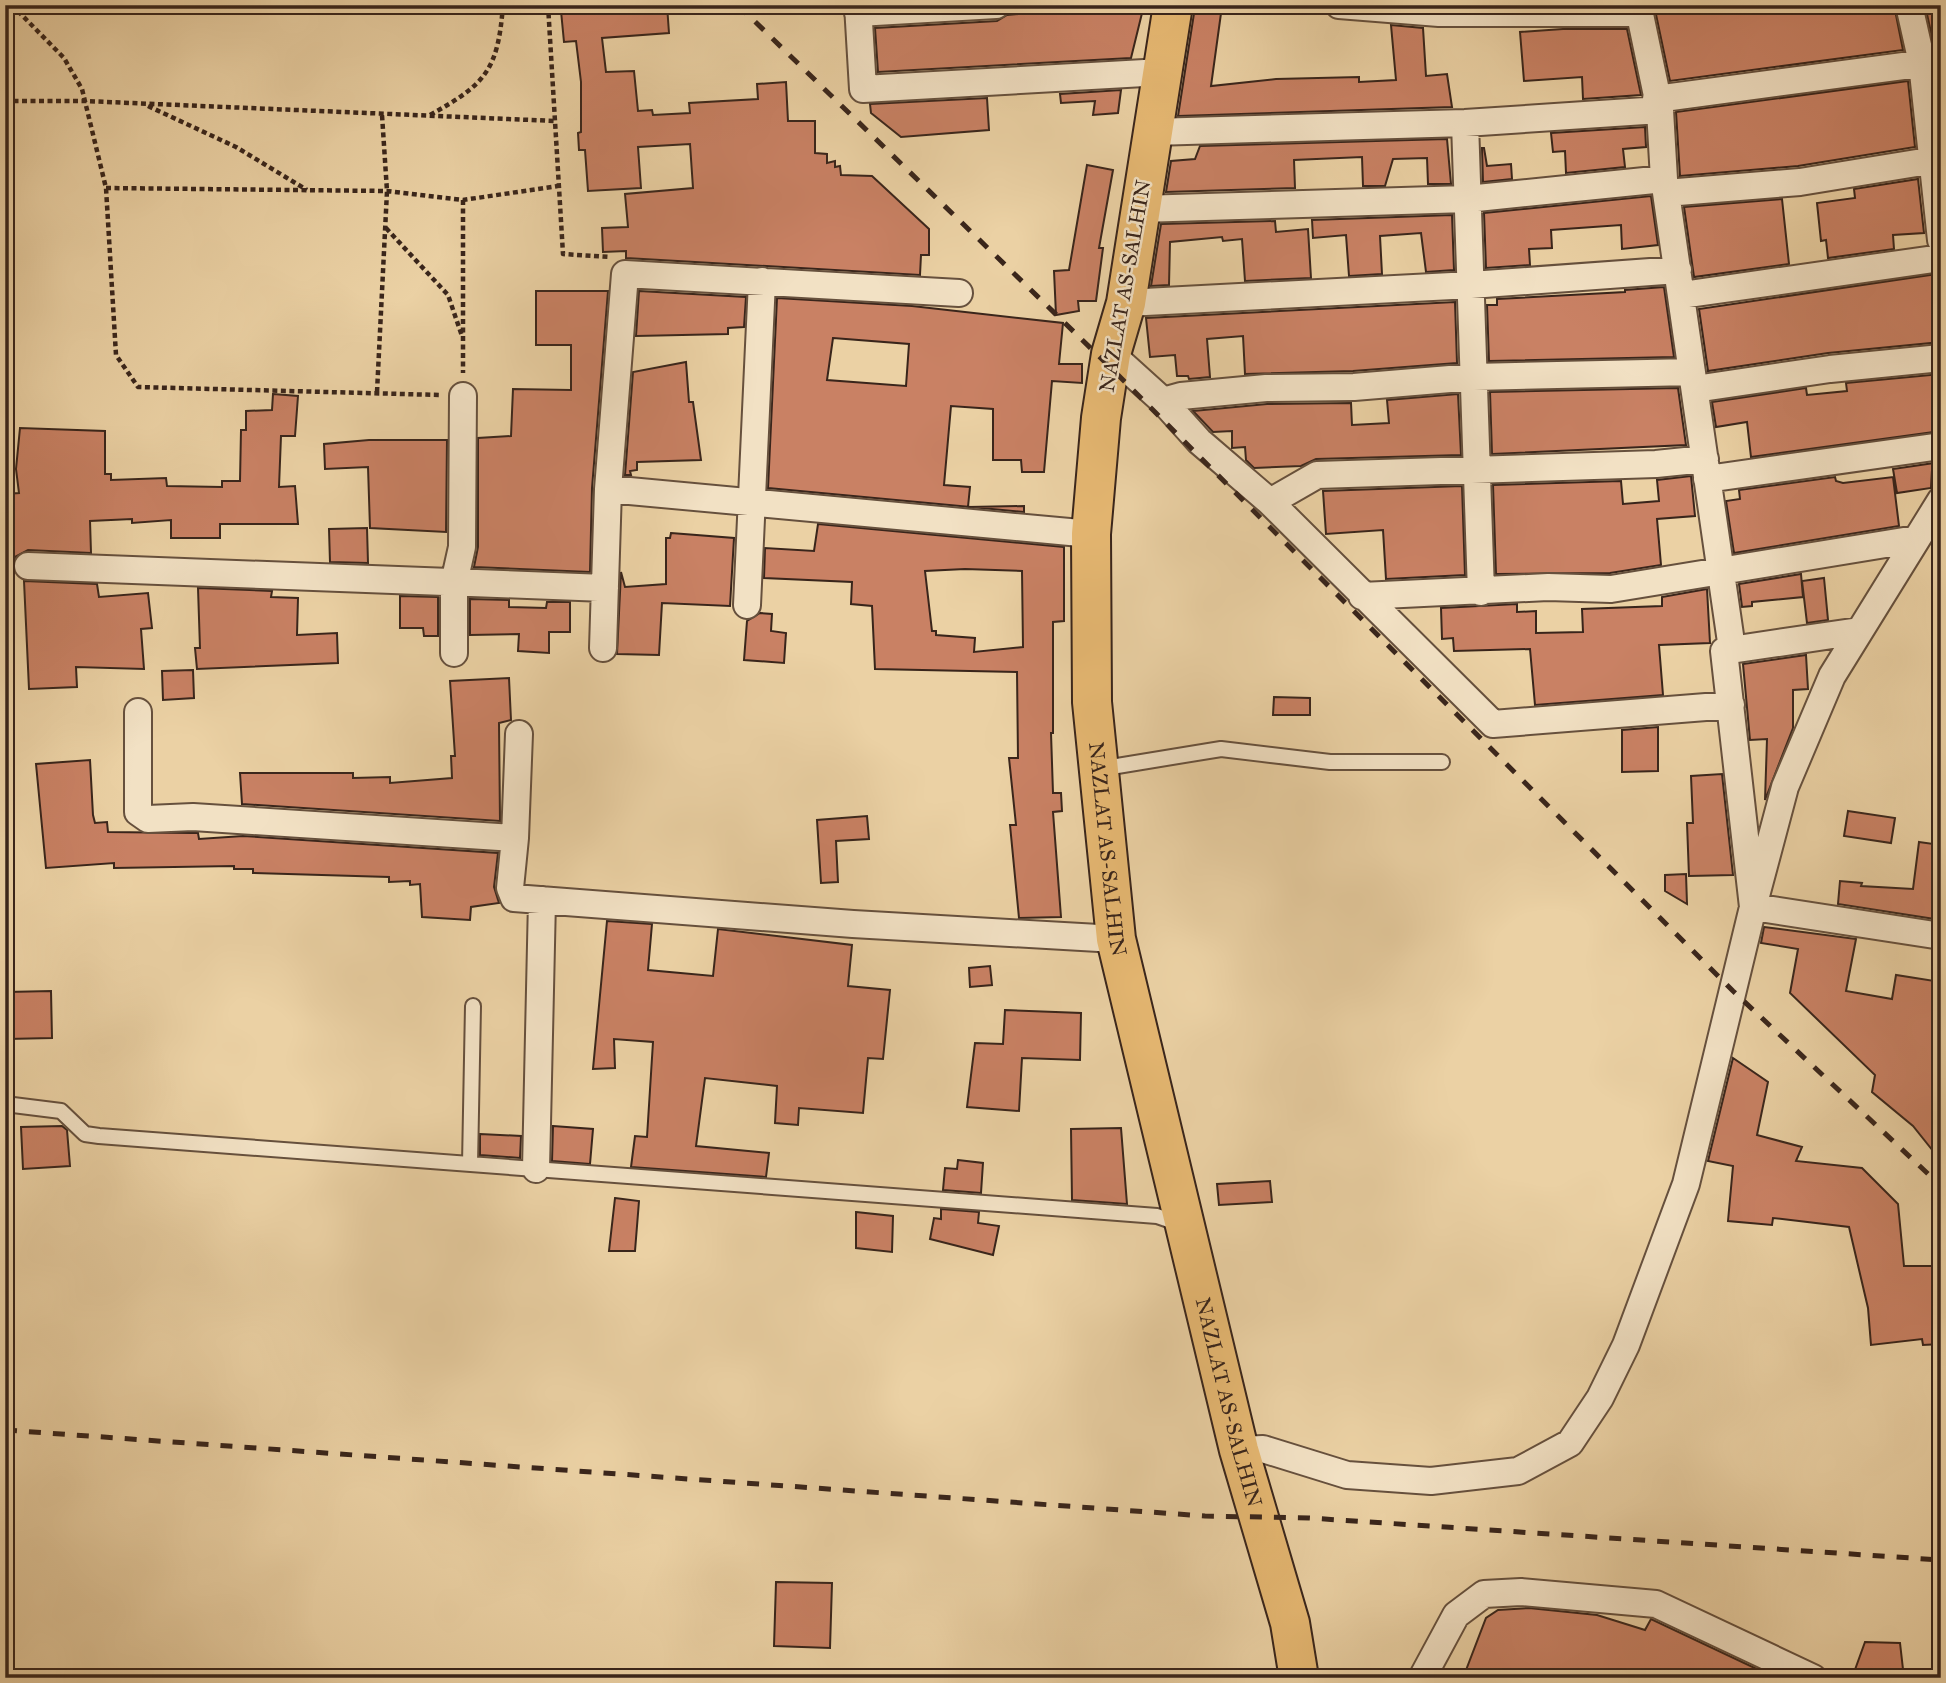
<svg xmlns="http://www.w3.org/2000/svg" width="1946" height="1683" viewBox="0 0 1946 1683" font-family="'IM FELL Great Primer',serif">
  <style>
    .building { fill: #c98164; stroke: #39251b; stroke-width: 2; fill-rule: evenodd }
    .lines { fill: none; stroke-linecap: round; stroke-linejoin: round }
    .lane-casing { stroke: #66503d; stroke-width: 18 }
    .street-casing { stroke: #66503d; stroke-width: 30 }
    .primary-casing { stroke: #39251b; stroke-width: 42 }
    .path { stroke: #39251b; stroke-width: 4.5; stroke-dasharray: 5 3.5; stroke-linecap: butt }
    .lane { stroke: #f2e1c4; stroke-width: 14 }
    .street { stroke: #f2e1c4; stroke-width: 26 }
    .primary { stroke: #e6b872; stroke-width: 38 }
    .rail { stroke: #39251b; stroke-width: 5; stroke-dasharray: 12 12; stroke-linecap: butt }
    .labels { text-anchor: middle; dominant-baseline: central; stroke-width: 5; stroke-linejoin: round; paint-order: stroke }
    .street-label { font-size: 21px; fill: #39251b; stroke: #f2e1c4 }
  </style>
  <rect width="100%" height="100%" fill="#ebd1a4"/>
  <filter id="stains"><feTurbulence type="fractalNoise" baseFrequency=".00286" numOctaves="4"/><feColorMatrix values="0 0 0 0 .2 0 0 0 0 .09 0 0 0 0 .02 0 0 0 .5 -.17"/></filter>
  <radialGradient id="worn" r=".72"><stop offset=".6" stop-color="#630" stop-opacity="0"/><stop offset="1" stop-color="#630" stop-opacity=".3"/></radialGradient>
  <path class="building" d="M600 5H667L669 33 602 38 606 72 634 71 638 111 652 110 653 115 690 113 689 103 758 99 757 84 786 82 788 121H815V153L827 154V163L835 161V167L840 166 841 175 872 176 929 229V255H921L920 275 626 258V251L603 252 602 228 628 227 625 194 693 188 690 144 638 147 641 188 588 191 585 150H579L578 133 581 132V82L576 41 564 42 561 11 600 8Z
    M1077 5H1144L1131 58 878 72 875 28 997 21 1007 15 1076 9Z
    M1654 5H1894L1903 50 1670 81Z
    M1925 5H1941V46H1934Z
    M1222 6 1211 86 1276 79 1359 77V82L1396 80 1391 25 1423 28 1426 76 1447 74 1452 107 1178 116 1195 7Z
    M1563 29H1627L1641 95 1583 99 1582 77 1524 81 1520 32Z
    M1908 81 1915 147 1798 166 1680 176 1676 112Z
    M1121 90 1118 113 1093 115 1095 101 1061 103 1060 94Z
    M987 98 989 130 901 137 871 113 870 104Z
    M1645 127 1646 147 1623 149 1625 167 1566 173 1565 151 1553 152 1551 133Z
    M1447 139 1451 184H1428L1427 158 1393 159 1385 186H1363L1362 157 1294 160 1295 188 1166 192 1171 161 1195 159 1200 146Z
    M1482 148H1484L1487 166 1511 164 1512 179 1483 182Z
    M1087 165 1113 170 1099 248H1103L1096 301H1078L1079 311 1056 315 1054 271 1069 270Z
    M1918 179 1924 233 1893 235 1894 249 1828 258 1826 240 1821 241 1817 203 1855 198 1854 189Z
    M1651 196 1658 245 1622 249 1621 225 1551 230 1552 248 1529 249 1530 265 1486 268 1484 213Z
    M1782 199 1789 264 1694 277 1684 207Z
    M1452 215 1454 270 1426 272 1421 233 1380 236 1382 274 1349 276 1346 235 1313 238 1312 220Z
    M1275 221 1276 232 1308 229 1311 278 1245 281 1242 239 1223 241 1222 237 1170 242 1169 285 1151 286 1161 224Z
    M1937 274 1941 342 1828 353 1708 371 1699 309Z
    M1664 287 1674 357 1489 361 1487 305H1497V299L1625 292V290Z
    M536 291H608L592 488 590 572 474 567 478 547V438L511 436 513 389 571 390V345H536Z
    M639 291 746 297 744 327 728 328V334L636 336Z
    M777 298 912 306 1063 323 1059 364H1082V383L1052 381 1044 472H1022L1021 460H993V409L951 406 944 485 970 487 968 507 1024 506V512L768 488ZM833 338 909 344 906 386 827 380Z
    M1455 302 1457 363 1353 371 1245 374 1243 336 1207 339 1210 377 1189 379 1188 376H1177L1175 355 1150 357 1146 318Z
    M686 362 689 402H693L701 460 637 462V470L630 471 631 475H625L633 372Z
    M1941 374V431L1751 457 1747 422 1716 427 1712 402 1806 388 1807 395 1847 391 1846 383Z
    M1678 388 1686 445 1492 454 1490 392Z
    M273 394 298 396 295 436H281L279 487 295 486 298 524H220V538H171V520L132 523V519L90 521 91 553 28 550 15 557 13 571 5 572V494L19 493 16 469 20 428 105 431V474H111V480L166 478 167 486 222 487V481H240L241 430H246V411L272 410Z
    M1458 394 1461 455 1316 459 1301 466 1254 468 1246 460 1245 447 1232 448V431L1213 432 1193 411 1267 404 1351 403 1352 425 1389 423 1387 400Z
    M369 440H447L446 532 370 528 368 467 325 469 324 444Z
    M1941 462V469L1932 470 1931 488 1897 493 1893 469Z
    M1691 476 1695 516 1657 519 1661 565 1610 573 1496 574 1493 485 1621 481 1623 504 1659 501 1657 480Z
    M1835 477 1836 481 1843 483 1893 477 1899 526 1734 553 1726 501 1740 499 1739 490Z
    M1462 486 1465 575 1386 579 1383 530 1326 534 1323 491Z
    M818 524 1064 547V621L1053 622V733H1051L1053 793H1061L1062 811 1053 812 1061 917 1019 918 1010 825H1016L1009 758H1018L1017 672 875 669 872 606 851 604 852 582 764 578 765 548 814 551ZM965 569 1022 571 1023 647 974 652 975 638 936 635V631H932L925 571Z
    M367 528 368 563 330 562 329 529Z
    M671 533 734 538 730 606 662 603 659 655 617 654 621 572 625 587 666 584V538H670Z
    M1801 574 1803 597 1752 602V606L1742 607 1739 584Z
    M1824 578 1828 620 1807 623 1802 581Z
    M24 581 97 584 99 597 148 593 152 628 141 629 144 669 76 667 77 687 29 689Z
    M198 588 272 591 271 597 298 598 297 635 337 633 338 663 197 669 195 648H200Z
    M1707 589 1710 643 1659 645 1663 695 1535 705 1530 649 1454 651 1453 638 1442 639 1441 608 1517 604V612L1536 611V633L1583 632 1582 609 1662 606V597Z
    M400 596 438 597V636H424L423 628H400Z
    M470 599 509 600V607L546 608 547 602H570V632H549V653L518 651 519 634 470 635Z
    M760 613 772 614 771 631 786 633 784 663 744 660 747 621Z
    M1806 655 1808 689 1793 690V728L1765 800 1767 739 1750 740 1743 664Z
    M193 670 194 698 163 700 162 671Z
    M509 678 511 720 499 723 500 821 242 804 240 773H353V778L390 777V783L452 778 451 756H455L450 681Z
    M1274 697 1310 698V715H1273Z
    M1658 727V771L1622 772V730Z
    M90 760 93 815 95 823 107 822 108 832 193 833H198L199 839 243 836 498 853 494 887 499 903 471 907 470 920 422 917 420 884 410 885V881L389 882V877L253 873V869H234V866L114 868V863L46 868 36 764Z
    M1722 774 1733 875 1689 876 1687 823H1693L1691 776Z
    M1848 811 1895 818 1891 843 1844 836Z
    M867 816 869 839 836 841 838 882 821 883 817 820Z
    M1919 842 1941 845V920L1838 904 1840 881 1862 883 1861 886 1913 889Z
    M1686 874 1687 904 1665 891V875Z
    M607 921 652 924 648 970 713 976 718 929 852 945 848 986 890 990 883 1059 868 1058 863 1113 799 1108 798 1125 775 1123 777 1086 705 1078 696 1146 769 1153 766 1177 631 1167 635 1136 647 1137 653 1042 614 1039 615 1068 593 1069Z
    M1764 927 1856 939 1846 991 1892 999 1896 975 1941 982V1161L1913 1126 1872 1092 1875 1075 1790 993 1798 949 1761 943Z
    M990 966 992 985 970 987 969 968Z
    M51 991 52 1038 7 1039V992Z
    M1005 1010 1081 1013 1080 1060 1022 1058 1019 1111 967 1107 975 1043 1003 1044Z
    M1733 1058 1768 1082 1757 1135 1802 1147 1796 1161 1862 1168 1898 1204 1904 1266H1941V1344L1923 1345 1922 1339 1871 1345 1868 1308 1849 1227 1773 1218 1772 1225 1728 1221 1733 1166 1708 1161Z
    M62 1126 67 1130 70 1166 23 1169 21 1127Z
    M553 1126 593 1129 590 1164 552 1161Z
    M1121 1128 1127 1204 1072 1200 1071 1129Z
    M480 1134 521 1136 520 1158 480 1155Z
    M958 1160 983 1163 981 1193 943 1190 945 1168 957 1169Z
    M1270 1181 1272 1202 1219 1205 1217 1184Z
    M615 1198 639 1201 635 1251H609Z
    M941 1209 979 1212 978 1223 999 1226 993 1255 930 1239 934 1218 941 1219Z
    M856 1212 893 1216 892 1252 856 1248Z
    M776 1582 832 1583 830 1648 774 1646Z
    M1529 1608 1597 1615 1645 1630 1651 1619 1776 1678H1463L1486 1618 1498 1610Z
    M1865 1642 1900 1643 1904 1678H1852Z"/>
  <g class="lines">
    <g class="lane-casing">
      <path id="lane" d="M1099 769 1221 749 1330 762H1442
        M5 1104 61 1111 85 1134 99 1136 1157 1216 1180 1224
        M470 1164 473 1006"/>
    </g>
    <g class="street-casing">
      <path id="street" d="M858 5 863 89 1162 72
        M1339 5 1439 13H1639
        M1638 5 1660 110 1664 179 1732 649
        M1909 5 1922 63 1941 240
        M858 13 996 5
        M1656 99 1941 61
        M1465 123 1481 592
        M1153 132 1465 123 1660 110
        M1666 193 1800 182 1941 159
        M1140 209 1467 199 1664 179
        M1682 295 1941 258
        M1126 303 1471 285 1678 270
        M1111 354 1163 401 1199 441 1270 502 1493 724 1731 705
        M1695 389 1830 369 1941 358
        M1163 401 1181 396 1266 388 1354 387 1474 377 1692 372
        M1707 479 1941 446
        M608 489 1091 534
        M1270 502 1317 475 1656 464 1705 459
        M28 566 605 588
        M1362 596 1548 587 1611 589 1916 539
        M747 605 762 281
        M1859 631 1724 651 1753 907 1941 936
        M603 648 608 489 625 274 959 293
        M454 653V583L462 547 463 396
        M138 712V812L148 819 193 817 515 838 510 888 514 898 853 924 1116 939
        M515 838 519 734
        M536 1169 542 900
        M1239 1450 1263 1449 1347 1475 1431 1481 1518 1471 1570 1443 1600 1398 1626 1345 1686 1184 1753 907 1785 787 1832 676 1941 500
        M1422 1678 1456 1615 1484 1594 1521 1592 1656 1604 1813 1678"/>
    </g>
    <g class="primary-casing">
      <g id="primary">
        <path id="s1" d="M1173 5 1126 303 1111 354 1101 418 1091 534 1092 702 1116 939 1239 1450 1290 1623 1299 1678"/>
      </g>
    </g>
    <path class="path" d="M12 5 64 58 82 89 106 188 116 355 138 387 440 395
      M548 5 563 254 610 257
      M5 101H84L555 121
      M148 106 236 147 307 190
      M430 115C486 84 498 70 503 5
      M106 188 387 191 463 200 558 186
      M463 200V373
      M386 228 448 295 462 336
      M377 392 387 191 382 115"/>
    <use href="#lane" class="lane"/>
    <use href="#street" class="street"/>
    <use href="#primary" class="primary"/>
    <path class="rail" d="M738 5 1108 365 1733 991 1941 1186
      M5 1430 1205 1516 1309 1518 1941 1560"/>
  </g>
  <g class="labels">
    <g class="street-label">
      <text transform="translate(1125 286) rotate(-80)">NAZLAT AS-SALHIN</text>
      <text stroke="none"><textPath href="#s1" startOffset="852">NAZLAT AS-SALHIN</textPath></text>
      <text stroke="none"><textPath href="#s1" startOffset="1419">NAZLAT AS-SALHIN</textPath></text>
    </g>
  </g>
  <rect width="1946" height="1683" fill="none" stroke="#ebd1a4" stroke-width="28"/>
  <rect x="7" y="7" width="1932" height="1669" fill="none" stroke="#39251b" stroke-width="3.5"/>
  <rect x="14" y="14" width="1918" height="1655" fill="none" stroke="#39251b" stroke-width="2"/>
  <rect width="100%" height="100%" filter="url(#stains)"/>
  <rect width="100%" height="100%" fill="url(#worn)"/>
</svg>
